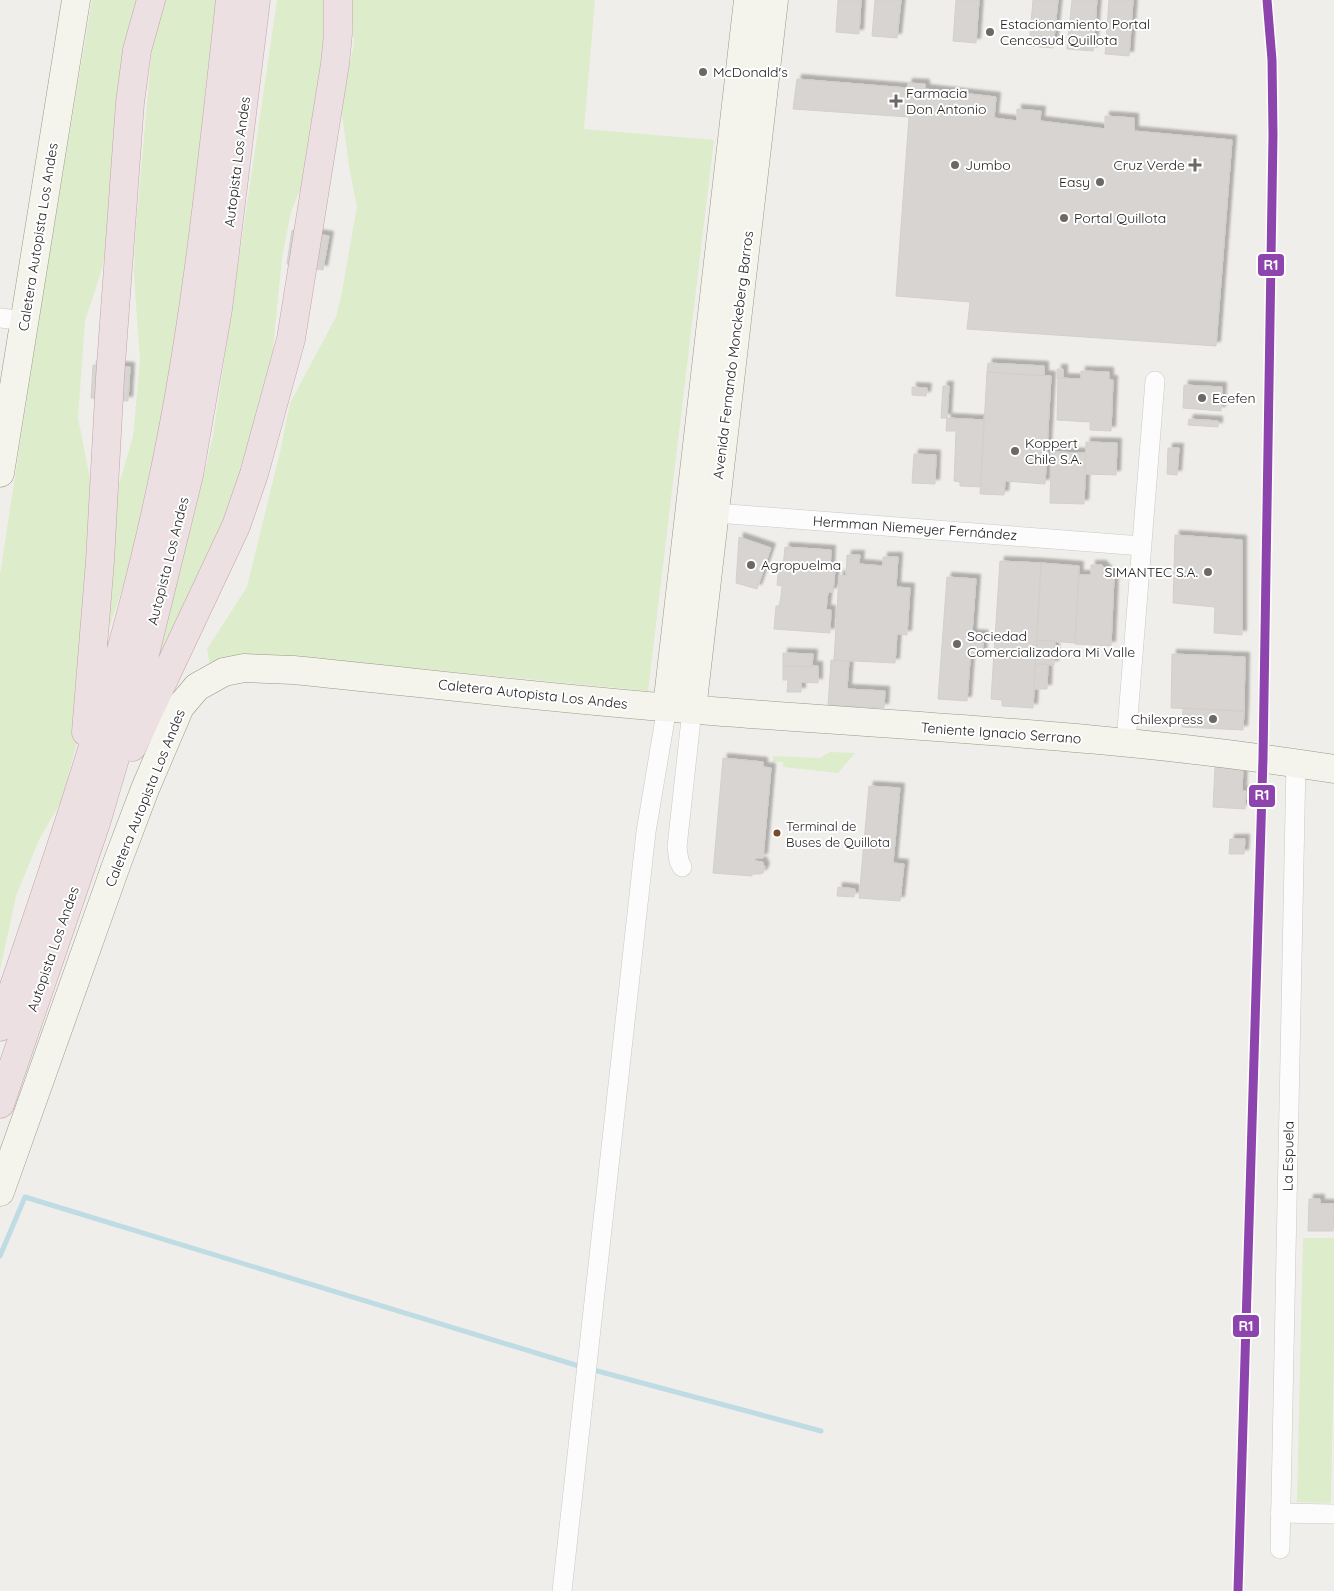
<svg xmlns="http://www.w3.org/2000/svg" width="1334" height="1591" viewBox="0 0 1334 1591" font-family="Quicksand,sans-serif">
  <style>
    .grass { fill: #ddeccb }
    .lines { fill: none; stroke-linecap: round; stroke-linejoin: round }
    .stream { stroke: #bfdbe3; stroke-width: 5 }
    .building { fill: #d7d4d2; stroke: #d3d0cc; filter: url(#shadow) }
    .street-casing { stroke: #c9c8c7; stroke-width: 20 }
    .secondary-casing { stroke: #999a82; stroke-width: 29 }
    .highway-casing { stroke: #c5a2ac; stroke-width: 29 }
    .street { stroke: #fdfcfc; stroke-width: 19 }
    .secondary { stroke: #f4f4ed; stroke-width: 28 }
    .highway { stroke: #ece0e2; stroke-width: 28 }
    .rail-1-casing { stroke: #fff; stroke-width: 12 }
    .rail-1 { stroke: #8e44ad; stroke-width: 9 }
    .poi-dot { fill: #6a6968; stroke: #fff; stroke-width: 2 }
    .bus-dot { fill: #7a4b2a; stroke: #fff; stroke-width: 2 }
    .labels { text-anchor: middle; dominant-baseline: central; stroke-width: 4; stroke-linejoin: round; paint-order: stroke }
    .bus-label { font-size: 13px; fill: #222; stroke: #fff; text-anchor: start }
    .poi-label { font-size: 14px; fill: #222; stroke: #fff; text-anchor: start }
    .street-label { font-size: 14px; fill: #222; stroke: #fff }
    .line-badge { stroke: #fff; stroke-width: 2 }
    .badge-label { font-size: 14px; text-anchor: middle; font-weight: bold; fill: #fff }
  </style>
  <defs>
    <filter id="shadow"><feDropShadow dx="4.5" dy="-4.5" stdDeviation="1" flood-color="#0004"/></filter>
  </defs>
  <rect width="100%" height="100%" fill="#f0eeeb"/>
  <path class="grass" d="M92 0H141L116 211 101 272 85 321 78 418 97 514 79 735 62 800 39 840 16 896 0 970V575L46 273Z
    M165 0H219L172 380 132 559 106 638 105 610 119 484 133 437 140 360 134 276 135 238 152 46Z
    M277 0H330L331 52 304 180 291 212 282 258 271 369 249 448 212 556 166 659 158 657 199 495 213 436Z
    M350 0H595L584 129 714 140 648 691 290 656 210 666 207 649 247 587 280 452 290 403 336 317 341 297 357 207 349 166 341 107 354 44Z
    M830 752 855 753 838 773 783 767V762H773V756L820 758Z
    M1303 1238H1334V1347L1331 1503 1297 1502Z"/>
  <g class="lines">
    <path class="stream" d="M0 1256 25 1197 582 1367
      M590 1369 821 1431"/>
  </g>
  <path class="building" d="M838 0H861L859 34 836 32Z
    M875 0H901L897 38 872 36Z
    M956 0H979L976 43 953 41Z
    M1033 0H1058L1053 48 1029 46Z
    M1072 0H1097L1093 51 1067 49Z
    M1109 0H1133L1129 56 1105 54Z
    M797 79 907 88 908 83 925 84V89L996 97 994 118 1017 121V109L1041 111 1040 121 1105 129V116L1120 117 1134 118V131L1232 140 1216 346 967 329 970 302 896 296 909 117 793 109Z
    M292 230 329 236 323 270 287 264Z
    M988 363 1044 366V376L987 372Z
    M93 365 130 367 128 401 91 398Z
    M1057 369H1063V378H1057Z
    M1081 371 1109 372V380H1113L1111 431 1090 430V422L1057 420 1058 378 1081 379Z
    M987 372 1051 376 1045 484 1005 481 1004 495 980 494Z
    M1184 385 1222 387 1221 411 1183 408Z
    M943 386H949L947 418H941Z
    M912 387 927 388 926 396 912 395Z
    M947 418 984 420 981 487 960 486V482L954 481 956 431H946Z
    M1189 419 1218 421V427L1188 425Z
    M1086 442 1117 443 1116 475 1085 474Z
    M1168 448H1179L1177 475 1167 474Z
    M1051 452 1086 453 1084 504 1050 503Z
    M914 454 936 455 935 484 912 483Z
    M1175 535 1242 540V635L1214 633 1215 607 1173 603Z
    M739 537 771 548 757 589 736 583Z
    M785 547 831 550 830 570H835L833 592H828L826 610H831L830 633 774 629 776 606H780L782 586 777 585 779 566 783 567Z
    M847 555H860L859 564 883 566V557H898L896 587 910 588 907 635 897 634 895 663 834 660 839 575 846 576Z
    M1000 561 1041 563 1033 708 1002 706V700L991 699Z
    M1041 563 1079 566 1075 643 1037 640Z
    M1091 565H1102L1109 573V577H1114L1111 646 1075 644 1079 575H1091Z
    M947 577 976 579 967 701 938 699Z
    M972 634 984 635 982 654 971 653Z
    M1037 640 1055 641 1054 665 1035 664Z
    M783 653 813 654 812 667 783 666Z
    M1172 654 1245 657 1244 711 1171 708Z
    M831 660 849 661 847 689 885 691 884 708 828 705Z
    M1035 664H1048L1047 689H1034Z
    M783 666H818V683L801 682V692H787L788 680H783Z
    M1183 708 1244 711 1243 730 1182 727Z
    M723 758 763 762V767L771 768 763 858H755V861L763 862V866H765L763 873 760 874H752V876L713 873Z
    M1215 767 1243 768 1242 791H1246L1245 809 1213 807Z
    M869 786 900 788 893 863 904 864 900 901 859 898Z
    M1230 839H1245L1244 854H1229Z
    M838 887 855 889 854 897 837 896Z
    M1309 1199H1320V1204H1334L1333 1231H1308Z"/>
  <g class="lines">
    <g class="street-casing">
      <path id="street" d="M0 318 25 321
        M704 512 1142 546
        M1126 742 1155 381
        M682 867 679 861 677 847 692 710
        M1280 1513 1334 1514
        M1280 1549 1296 763
        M562 1591 646 832 667 707"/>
    </g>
    <g class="secondary-casing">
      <path id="secondary" d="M0 473 76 0
        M667 707 748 0
        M692 710 774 0
        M0 1192 117 863 145 789 180 707 197 687 224 672 244 668 293 670C432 684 572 701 711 711 919 727 1128 736 1334 769"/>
    </g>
    <g class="highway-casing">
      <path id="highway" d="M86 732 100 561 110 378 130 103 137 50 151 0
        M132 747 236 526 254 474 291 339 335 64 338 34V0
        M0 1027C61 850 122 672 161 488 196 327 212 163 230 0
        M0 1104 96 823 142 666 189 475 218 309 256 0"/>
    </g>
    <use href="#street" class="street"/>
    <use href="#secondary" class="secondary"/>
    <use href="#highway" class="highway"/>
    <g class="rail-1-casing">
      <path id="rail-1" d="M1238 1591 1263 758 1273 135 1272 60 1267 0"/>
    </g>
    <use href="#rail-1" class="rail-1"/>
  </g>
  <g class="poi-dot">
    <circle cx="990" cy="32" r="5"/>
    <circle cx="703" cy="72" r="5"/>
    <path d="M893.5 93.5h5v5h5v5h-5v5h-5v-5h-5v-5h5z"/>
    <circle cx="955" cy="165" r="5"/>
    <path d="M1192.5 157.5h5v5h5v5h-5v5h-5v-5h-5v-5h5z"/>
    <circle cx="1100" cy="182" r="5"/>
    <circle cx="1064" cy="218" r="5"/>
    <circle cx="1202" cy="398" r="5"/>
    <circle cx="1015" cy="451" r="5"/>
    <circle cx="751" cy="565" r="5"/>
    <circle cx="1208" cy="572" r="5"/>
    <circle cx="957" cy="644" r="5"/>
    <circle cx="1213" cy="719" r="5"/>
  </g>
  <circle class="bus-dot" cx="777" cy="833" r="4.5"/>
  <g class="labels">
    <g class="bus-label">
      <text x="786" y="826">Terminal de<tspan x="786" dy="16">Buses de Quillota</tspan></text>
    </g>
    <g class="poi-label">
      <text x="1000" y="24">Estacionamiento Portal<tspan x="1000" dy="16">Cencosud Quillota</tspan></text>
      <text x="713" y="72">McDonald's</text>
      <text x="906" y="93">Farmacia<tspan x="906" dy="16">Don Antonio</tspan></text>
      <text x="965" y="165">Jumbo</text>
      <text x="1185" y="165" text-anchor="end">Cruz Verde</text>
      <text x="1090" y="182" text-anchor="end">Easy</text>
      <text x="1074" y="218">Portal Quillota</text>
      <text x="1212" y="398">Ecefen</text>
      <text x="1025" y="443">Koppert<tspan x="1025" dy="16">Chile S.A.</tspan></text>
      <text x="761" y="565">Agropuelma</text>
      <text x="1198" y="572" text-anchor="end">SIMANTEC S.A.</text>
      <text x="967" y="636">Sociedad<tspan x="967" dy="16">Comercializadora Mi Valle</tspan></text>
      <text x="1203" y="719" text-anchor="end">Chilexpress</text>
    </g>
    <g class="street-label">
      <text transform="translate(237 162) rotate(-83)">Autopista Los Andes</text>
      <text transform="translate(38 237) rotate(-81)">Caletera Autopista Los Andes</text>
      <text transform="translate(733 355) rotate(-83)">Avenida Fernando Monckeberg Barros</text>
      <text transform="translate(915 528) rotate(4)">Hermman Niemeyer Fernández</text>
      <text transform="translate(168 561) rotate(-76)">Autopista Los Andes</text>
      <text transform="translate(533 694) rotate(6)">Caletera Autopista Los Andes</text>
      <text transform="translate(1001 733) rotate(4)">Teniente Ignacio Serrano</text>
      <text transform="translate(145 798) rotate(-68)">Caletera Autopista Los Andes</text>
      <text transform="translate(53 949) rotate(-71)">Autopista Los Andes</text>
      <text transform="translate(1288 1156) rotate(-89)">La Espuela</text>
    </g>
  </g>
  <g class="line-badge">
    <rect x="1257" y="253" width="28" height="24" rx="5" fill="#8e44ad"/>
    <rect x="1248" y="784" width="28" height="24" rx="5" fill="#8e44ad"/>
    <rect x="1232" y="1314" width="28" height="24" rx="5" fill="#8e44ad"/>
  </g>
  <g class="badge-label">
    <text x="1271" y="270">R1</text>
    <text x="1262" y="800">R1</text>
    <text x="1246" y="1331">R1</text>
  </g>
</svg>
